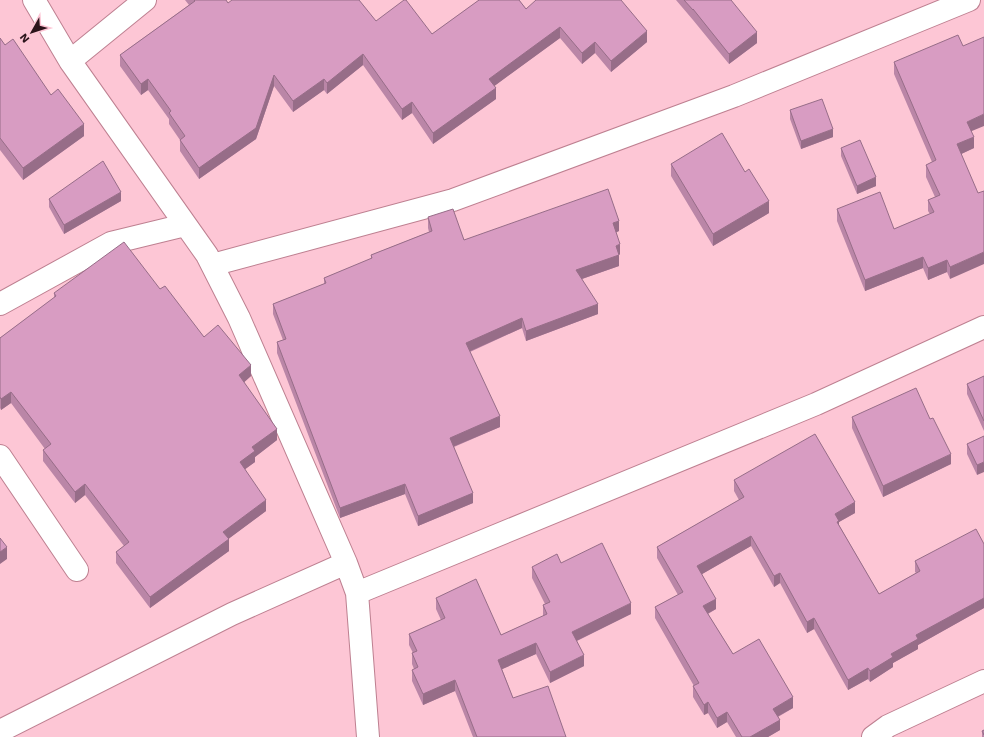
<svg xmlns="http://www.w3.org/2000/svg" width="984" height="737" viewBox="0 0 984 737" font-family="'Work Sans',sans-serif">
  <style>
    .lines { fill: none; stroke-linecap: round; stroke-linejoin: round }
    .minor-casing { stroke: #be8091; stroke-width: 24 }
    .minor { stroke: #fff; stroke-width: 22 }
    .wall { fill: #ba86a7 }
    .shaded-wall { fill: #976d88 }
    .building { fill: #d89cc2; stroke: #976d88 }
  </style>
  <rect width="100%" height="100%" fill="#fdc6d5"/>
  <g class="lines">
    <g class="minor-casing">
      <path id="minor" d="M34 0 70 61 207 255 239 318 346 563 357 593 368 737
        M70 61 145 0
        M212 265 453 200 734 96 969 0
        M0 304 111 243 185 225
        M0 456 77 570
        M357 593 816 404 984 327
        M0 731 232 614 346 563
        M873 737 888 726 984 681"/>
    </g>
    <use href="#minor" class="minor"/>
  </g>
  <path class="wall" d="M185 0H226L228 3 376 21 432 34 478 1V0H519L526 9 647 42 611 72 595 53 582 64 560 38 494 86 496 99 433 144 412 113 402 120 363 65 327 94 324 90 293 112 274 86 256 139 199 179 180 151V140L169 124V119L148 90 141 95 120 66V55L189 5Z
    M676 0H731L757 43 729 64 693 20Z
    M0 38 5 45 51 95 84 136 23 180 0 150Z
    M894 62 971 132 974 148 961 154 950 279 947 272 928 280 923 268 865 291 837 221V209L894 229 930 214 928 211V200L935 197 926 177V165L932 162 894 74Z
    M790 110 833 137 801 149 790 119Z
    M841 148 876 186 857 194 841 156Z
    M671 164 769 213 713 246 671 176Z
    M49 199 121 201 64 234 49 207Z
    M428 217 464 240 619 231 616 232 620 254 619 255V266L582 279 598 314 526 341 522 328 470 352 500 427 454 447 473 503 418 526 405 494 340 518 277 353V342L283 340 273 314V304L324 284V278L371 259V255L429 232 428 228Z
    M160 289 204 337 251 376 244 382 277 440 255 457V462L245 469 266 511 228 539 229 551 150 608 116 563V552L124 546 85 495 75 503 43 461V450L45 449 11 403 1 410 0 408V338L54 298V293Z
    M984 376V431L967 394V384Z
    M852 417 951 464 883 497 852 428Z
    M984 436 977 475 967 454V444Z
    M734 480 855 513 839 522V525L879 594 916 573 915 572V561L984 544V608L918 645V649L893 663V667L870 682 868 679 848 690 814 629 807 633 780 583 774 587 751 546 702 574 716 609 708 614 733 654 793 708 778 717 780 730 768 737H736L727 722 717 728 708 713 704 715 693 697V686H694L655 618V607L678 595 657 558V547L739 500 734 491Z
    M561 563 631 614 577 641 584 666 550 683 536 654 502 669 513 698 566 737H473L455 691 423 705 412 681V670L414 669 412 664V653H413L409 645V634L441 620 436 609V598L501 635 543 616V605L545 604 532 578V567Z
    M984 730V737H982V731Z"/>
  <path class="shaded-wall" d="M560 27V38L489 90V79Z
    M647 31V42L611 72V61Z
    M757 32V43L729 64V54Z
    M595 42V53L582 64V53Z
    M363 54V65L327 94V83Z
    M274 75V86L256 139 199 179V168Z
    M148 79V90L141 95V84Z
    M324 79V90L293 112V101Z
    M496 88V99L433 144V133Z
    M412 102V113L402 120V109Z
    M984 114V126L967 133V122Z
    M84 124V136L23 180V168Z
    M833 129V137L801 149V141Z
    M974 137V148L957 156V144Z
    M876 177V186L857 194V186Z
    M121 192V201L64 234V225Z
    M769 201V213L713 246V234Z
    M619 221V231L613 234V223Z
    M620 244V254L616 256V246Z
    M984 252V264L950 279V267Z
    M619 255V266L576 281V270Z
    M923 257V268L865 291V280Z
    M947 260V272L928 280V268Z
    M598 304V314L526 341V331Z
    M522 318V328L466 353V343Z
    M251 365V376L239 387V375Z
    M11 392V403L1 410V399Z
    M500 416V427L450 448V438Z
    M277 429V440L255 457V462L240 473V462L252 447Z
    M951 454V464L883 497V486Z
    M984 462V472L977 475V465Z
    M85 484V495L75 503V492Z
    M405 484V494L340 518V508Z
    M473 493V503L418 526V516Z
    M266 500V511L223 543V532Z
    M855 502V513L839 522V531L835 514Z
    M751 536V546L697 577V566Z
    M229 539V551L150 608V597Z
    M7 547V559L0 564V552Z
    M780 573V583L774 587V576Z
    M984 598V608L918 645V649L893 663V667L870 682V671L891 654 916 635Z
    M716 599V609L703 616V606Z
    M631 603V614L572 643V632Z
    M814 618V629L807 633V622Z
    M536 643V654L498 671V660Z
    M584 655V666L550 683V672Z
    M868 668V679L848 690V680Z
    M455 680V691L423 705V694Z
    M793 697V708L773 719V709Z
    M708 702V713L704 715V705Z
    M727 712V722L717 728V718Z
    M780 720V730L768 737H750Z"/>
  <path class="building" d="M194 0H226L228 3 232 0H359L376 21 404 0H406L432 34 479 0H478H519L526 9 536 0H621L647 31 611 61 595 42 582 53 560 27 489 79 496 88 433 133 412 102 402 109 363 54 327 83 324 79 293 101 274 75 256 128 199 168 180 140 185 136 169 113 171 111 148 79 141 84 120 55 195 1Z
    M684 0H731L757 32 729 54 693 9V10Z
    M958 35 963 46 984 37V114L967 122 974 137 957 144 978 193 984 191V252L950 267 947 260 928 268 923 257 865 280 837 209 880 192 894 229 934 212 928 200 940 195 926 165 936 160 894 62Z
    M0 38 5 45 13 39 51 95 58 89 84 124 23 168 0 138Z
    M822 99 833 129 801 141 790 110Z
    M722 133 745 172 749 169 769 201 713 234 671 164Z
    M860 140 876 177 857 186 841 148Z
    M103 161 121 192 64 225 49 199Z
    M608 189 619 221 613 223 620 244 616 246 619 255 576 270 598 304 526 331 522 318 466 343 500 416 450 438 473 493 418 516 405 484 340 508 277 342 286 339 273 304 326 283 324 278 372 258 371 255 432 231 428 217 453 209 464 240Z
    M124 242 160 289 165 286 204 337 218 325 251 365 239 375 277 429 252 447 255 451 240 462 266 500 223 532 229 539 150 597 116 552 129 542 85 484 75 492 43 450 51 444 11 392 1 399 0 397V338L56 296 54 293Z
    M984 376V421L967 384Z
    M916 388 930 419 933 418 951 454 883 486 852 417Z
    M815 434 855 502 835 514 839 521 837 522 879 594 920 571 915 561 976 529 984 544V598L916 635 918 639 891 654 893 657 870 671 868 668 848 680 814 618 807 622 780 573 774 576 751 536 697 566 716 599 703 606 733 654 759 639 793 697 773 709 780 720 750 737H742L727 712 717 718 708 702 704 705 693 686 699 683 655 607 683 592 657 547 744 497 734 480Z
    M984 436V462L977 465 967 444Z
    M0 538 7 547 0 552Z
    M602 543 631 603 572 632 584 655 550 672 536 643 498 660 513 698 548 686 566 737H477L455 680 423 694 412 670 418 667 412 653 417 651 409 634 445 618 436 598 476 579 501 635 547 614 543 605 550 602 532 567 557 554 561 563Z
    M984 730V735L982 731Z"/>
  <g transform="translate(32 32) rotate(231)" stroke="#fdc6d5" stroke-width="3" paint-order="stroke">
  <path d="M0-3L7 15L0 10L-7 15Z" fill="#2c141b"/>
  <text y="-6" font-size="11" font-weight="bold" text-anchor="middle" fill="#2c141b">N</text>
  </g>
</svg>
